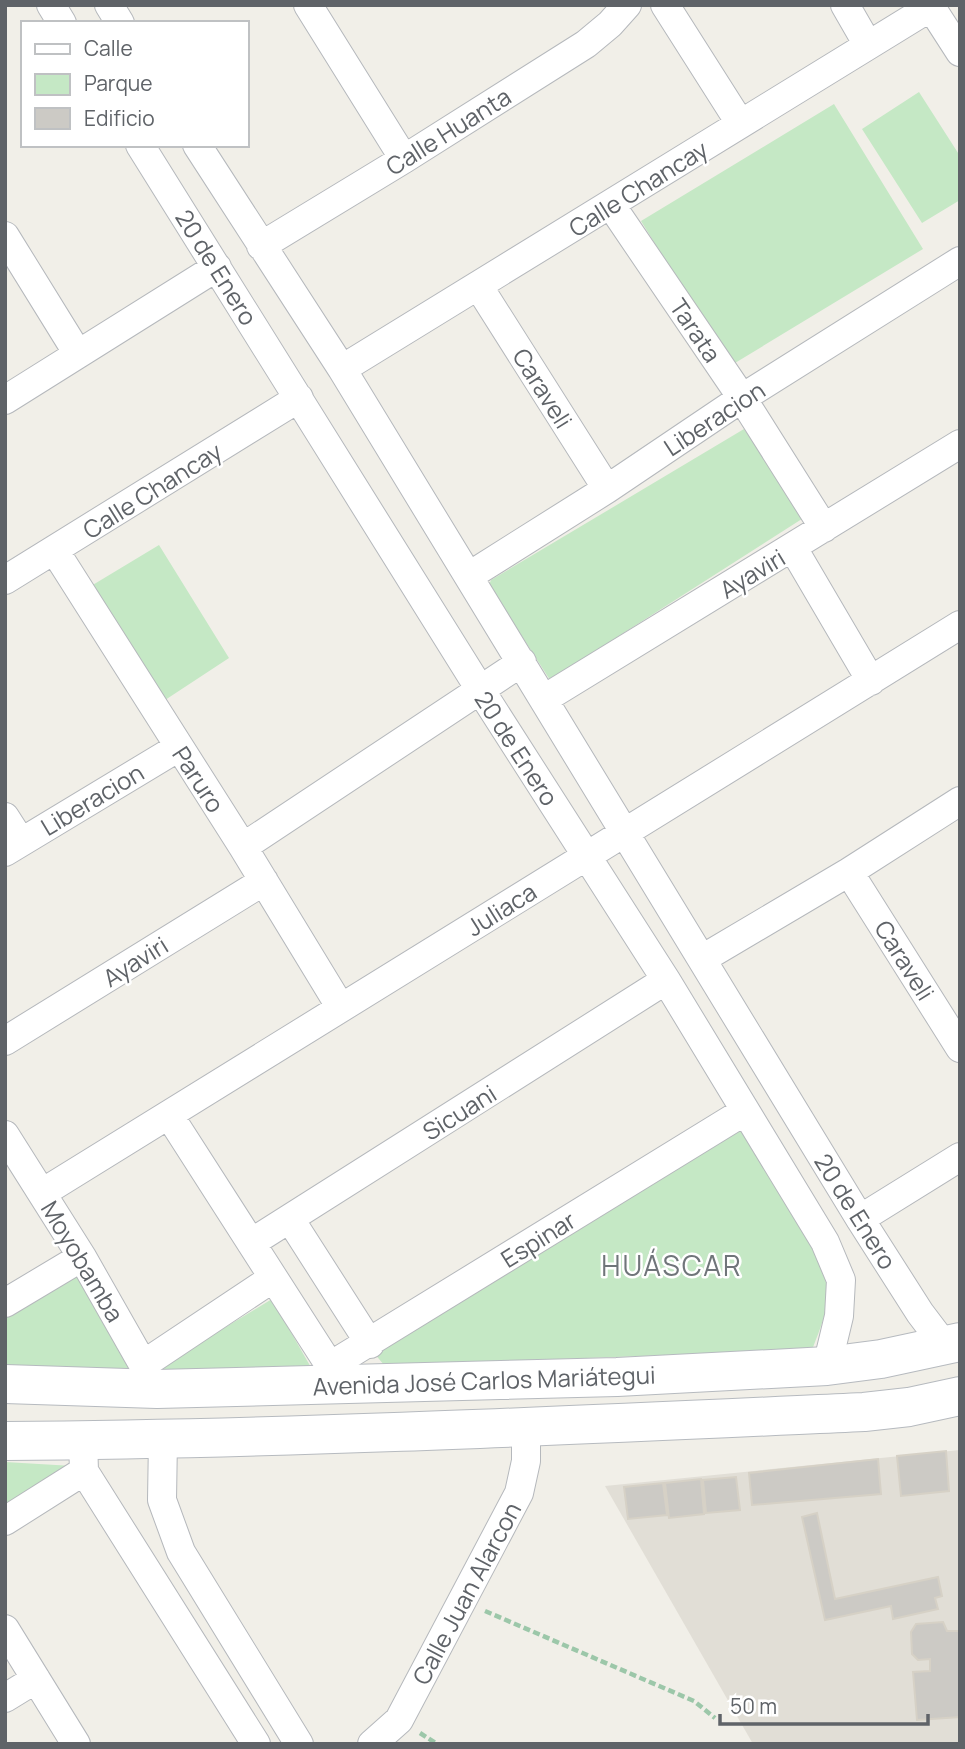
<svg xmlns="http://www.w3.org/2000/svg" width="965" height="1749" viewBox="0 0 965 1749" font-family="Manrope,sans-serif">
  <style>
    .education { fill: #e1ded6 }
    .green { fill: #c5e8c5 }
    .building { fill: #cccac5; stroke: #d6d1c6; stroke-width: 2 }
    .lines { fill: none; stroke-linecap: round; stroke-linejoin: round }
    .minor-casing { stroke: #b5b8bc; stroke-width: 30 }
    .secondary-casing { stroke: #b6babf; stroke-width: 40 }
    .path { stroke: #9cc7a9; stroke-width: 4.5; stroke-dasharray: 7 3.5; stroke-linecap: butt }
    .minor { stroke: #fff; stroke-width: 28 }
    .secondary { stroke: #fff; stroke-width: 38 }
    .labels { text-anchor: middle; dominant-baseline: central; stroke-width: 5; stroke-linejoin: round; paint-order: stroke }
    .street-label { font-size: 24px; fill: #5f6368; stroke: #fff }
    .quarter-label { font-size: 28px; letter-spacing: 2px; fill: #70757a; stroke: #fff }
  </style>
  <rect width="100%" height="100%" fill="#f1efe8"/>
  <path class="education" d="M960 1450V1744H753L605 1486Z"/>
  <path class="green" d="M919 92 960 156V200L922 223 862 129Z
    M834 104 923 249 730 366 641 221Z
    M744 429 805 517 550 680 489 585 491 580Z
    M159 545 229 658 159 704 91 586Z
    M742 1125 821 1262C833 1301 826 1313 812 1350L384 1365 374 1353Z
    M76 1273 140 1374 5 1368V1313Z
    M272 1299 313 1371 160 1372 158 1368Z
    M5 1462 73 1466 5 1513Z"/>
  <path class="building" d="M946 1451 949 1491 901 1496 897 1456Z
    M878 1459 881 1494 752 1505 749 1473Z
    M736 1477 740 1510 706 1513 703 1480Z
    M701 1479 704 1514 669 1518 665 1483Z
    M663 1483 667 1515 628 1519 624 1487Z
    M817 1513 835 1599 938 1577 942 1596 935 1598 938 1609 893 1619 891 1606 825 1620 802 1517Z
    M943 1622 947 1631H960V1717L917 1720 913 1672 930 1671V1659L918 1660 912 1654 911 1632 916 1624Z"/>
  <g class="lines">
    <g class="minor-casing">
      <path id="minor" d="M51 5 62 23
        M109 5 120 23
        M308 5 404 159
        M665 5 740 123
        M845 5 868 45
        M931 7 960 52
        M140 145 481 691 666 980 825 1242 841 1280 839 1316 827 1366
        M197 145 342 369 860 1219 920 1313 945 1346
        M611 205 742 398 824 528
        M5 236 78 354
        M261 246 404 159 586 44 610 24 627 5
        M479 287 607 489
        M342 369 934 5
        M5 400 217 267
        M793 548 871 681
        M55 551 243 847 341 1008
        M469 576 607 489 742 398 960 261
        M5 580 299 398
        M544 699 960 444
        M5 817 21 842
        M243 847 522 662
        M5 852 179 747
        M849 872 960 1048
        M702 959 849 872 960 801
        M5 1041 264 881
        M169 1115 330 1366V1383
        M5 1135 82 1257 157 1389
        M42 1193 960 625
        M290 1219 370 1344
        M860 1219 960 1157
        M251 1243 666 980
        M5 1303 82 1257
        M144 1364 273 1278
        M330 1366 745 1111
        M163 1439 162 1500 181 1552 299 1744
        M83 1440 84 1471 256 1744
        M5 1521 84 1471
        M5 1629 76 1744
        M5 1698 36 1679
        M372 1744 399 1720 519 1493 526 1461V1427"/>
    </g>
    <g class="secondary-casing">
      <path id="secondary" d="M5 1384 157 1389 617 1377 827 1366 881 1359 960 1342
        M5 1441C292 1439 578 1425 864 1412L909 1407 960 1396"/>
    </g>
    <path class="path" d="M485 1611 694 1701 715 1718
      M420 1733 437 1744"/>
    <use href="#minor" class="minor"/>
    <use href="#secondary" class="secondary"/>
  </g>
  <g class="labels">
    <g class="street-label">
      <text transform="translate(448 131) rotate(-32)">Calle Huanta</text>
      <text transform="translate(638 188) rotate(-32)">Calle Chancay</text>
      <text transform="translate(217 267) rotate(58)">20 de Enero</text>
      <text transform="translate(696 330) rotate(56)">Tarata</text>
      <text transform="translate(543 388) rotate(58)">Caraveli</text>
      <text transform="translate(714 418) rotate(-33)">Liberacion</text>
      <text transform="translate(152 490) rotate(-32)">Calle Chancay</text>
      <text transform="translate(752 573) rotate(-31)">Ayaviri</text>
      <text transform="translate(517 748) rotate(57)">20 de Enero</text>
      <text transform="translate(199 779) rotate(57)">Paruro</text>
      <text transform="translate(92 799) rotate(-31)">Liberacion</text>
      <text transform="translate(501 909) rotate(-32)">Juliaca</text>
      <text transform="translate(905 960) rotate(58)">Caraveli</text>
      <text transform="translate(135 961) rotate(-32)">Ayaviri</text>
      <text transform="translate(459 1112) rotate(-32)">Sicuani</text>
      <text transform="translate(856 1211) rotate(58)">20 de Enero</text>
      <text transform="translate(538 1239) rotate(-32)">Espinar</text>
      <text transform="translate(83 1261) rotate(59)">Moyobamba</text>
      <text transform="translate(484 1380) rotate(-2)">Avenida José Carlos Mariátegui</text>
      <text transform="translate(466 1593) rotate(-62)">Calle Juan Alarcon</text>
    </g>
    <g class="quarter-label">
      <text x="672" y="1265">HUÁSCAR</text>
    </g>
  </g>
  <rect width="965" height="1749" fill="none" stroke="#5f6368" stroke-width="14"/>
  <rect x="21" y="21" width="228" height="126" fill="#ffffff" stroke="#bfc1c3" stroke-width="2"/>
  <rect x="35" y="44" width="35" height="10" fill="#ffffff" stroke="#bfc1c3" stroke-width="2"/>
  <text x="84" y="56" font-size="21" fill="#5f6368">Calle</text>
  <rect x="35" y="74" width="35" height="21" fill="#c5e8c5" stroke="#bfc1c3" stroke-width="2"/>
  <text x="84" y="91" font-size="21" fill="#5f6368">Parque</text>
  <rect x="35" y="108" width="35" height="21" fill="#cccac5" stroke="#bfc1c3" stroke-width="2"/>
  <text x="84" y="126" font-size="21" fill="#5f6368">Edificio</text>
  <path d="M720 1714v10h208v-10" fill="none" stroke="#5f6368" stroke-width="3.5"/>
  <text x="730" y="1714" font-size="21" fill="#5f6368" stroke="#ffffff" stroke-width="5" paint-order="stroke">50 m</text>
</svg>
